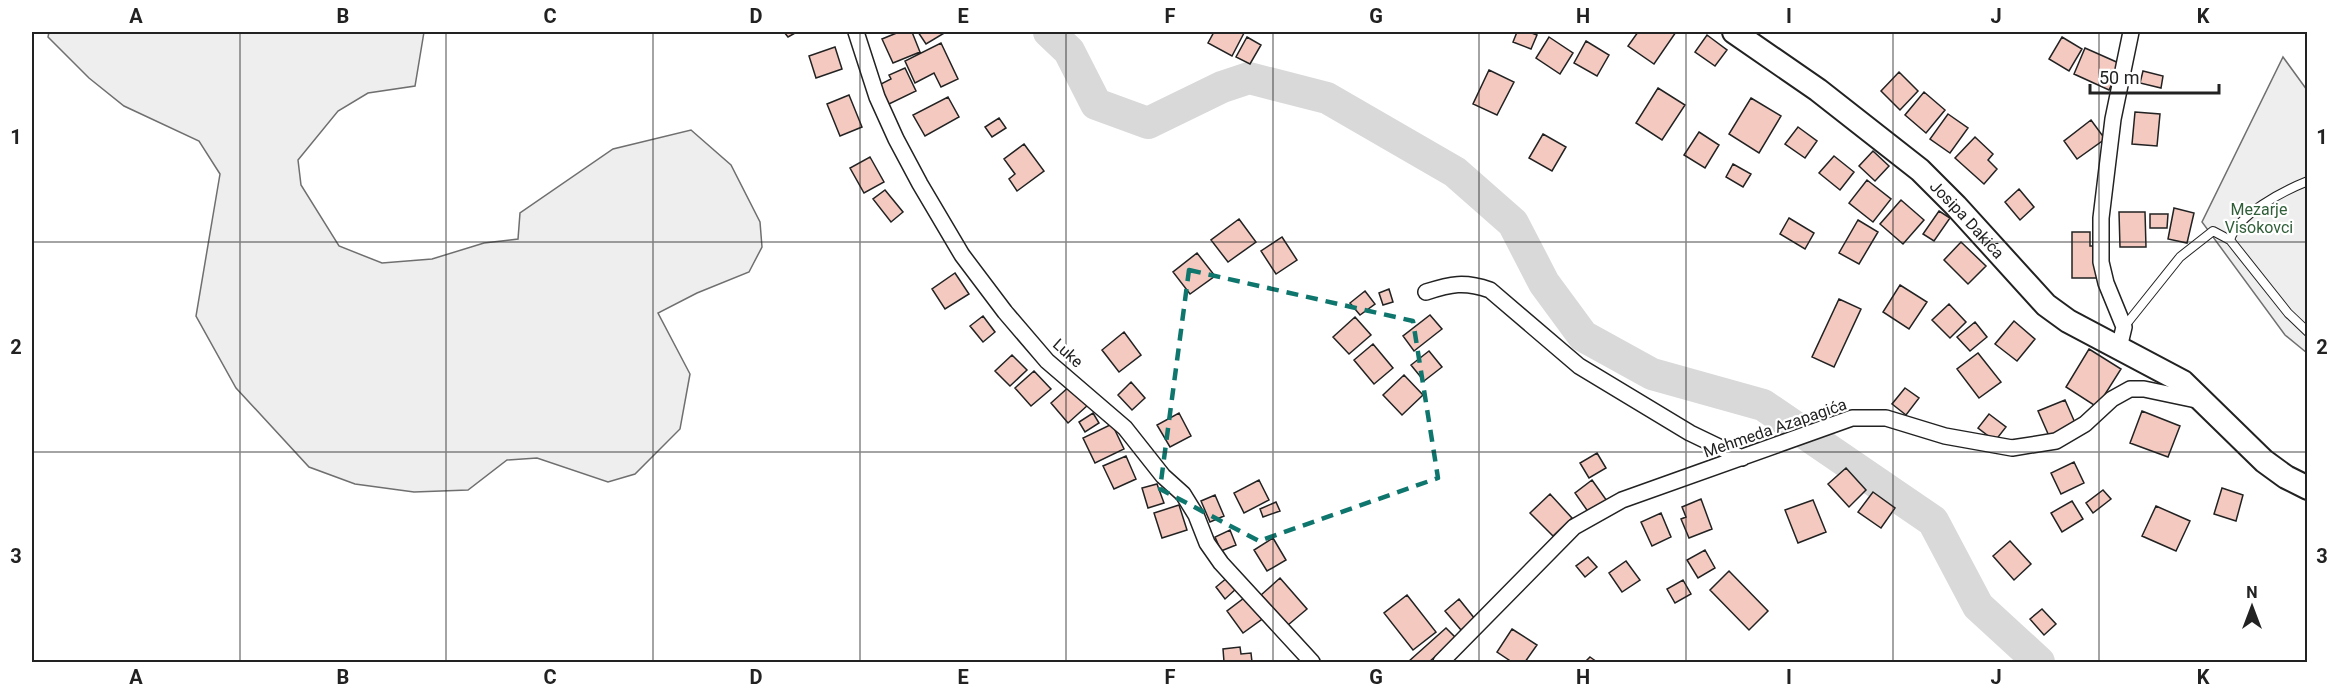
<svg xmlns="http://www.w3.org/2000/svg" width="2339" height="694" viewBox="0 0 2339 694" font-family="Roboto,sans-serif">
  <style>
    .green { fill: #eee; stroke: #6f6f6f; stroke-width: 1.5 }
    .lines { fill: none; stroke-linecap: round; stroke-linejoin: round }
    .river { stroke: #d9d9d9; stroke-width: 32 }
    .building { fill: #f3c9c0; stroke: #222; stroke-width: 1.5 }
    .lane-casing { stroke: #222; stroke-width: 10 }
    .street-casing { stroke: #222; stroke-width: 18 }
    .secondary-casing { stroke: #222; stroke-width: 26 }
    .lane { stroke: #fff; stroke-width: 8 }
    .street { stroke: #fff; stroke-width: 15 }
    .secondary { stroke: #fff; stroke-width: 22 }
    .marked { fill: none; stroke: #0f766e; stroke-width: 4.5; stroke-dasharray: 12 8; stroke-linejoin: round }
    .grid { fill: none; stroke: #222; stroke-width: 1.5; stroke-opacity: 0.55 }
    .labels { text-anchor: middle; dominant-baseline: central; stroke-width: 4.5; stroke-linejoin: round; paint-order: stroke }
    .park-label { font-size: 16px; fill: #2f5e38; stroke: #fff }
    .street-label { font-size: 16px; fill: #222; stroke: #fff }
    .neatline { fill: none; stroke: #222; stroke-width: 2 }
    .grid-label { font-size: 20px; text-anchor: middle; font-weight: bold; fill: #222 }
  </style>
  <rect width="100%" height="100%" fill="#fff"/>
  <path class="green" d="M49 32H424L415 86 368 93 338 111 298 160 301 185 339 246 382 263 432 259 484 243 518 239 520 213 613 149 691 130 731 165 760 222 762 247 749 272 697 293 658 313 690 374 680 429 635 474 608 482 537 458 507 460 468 490 414 492 355 484 309 467 236 388 196 316 220 174 199 141 124 106 89 78 48 37Z
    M2283 57 2307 90V353L2285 335 2202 222Z"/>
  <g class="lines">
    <path class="river" d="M1049 32 1069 51 1096 104 1148 123 1222 87 1249 78 1327 98 1455 172 1513 223 1544 283 1583 336 1652 374 1763 405 1933 521 1978 606 2039 662"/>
  </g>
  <path class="building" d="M784 32H797L788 37Z
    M899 32H912L920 52 893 63 882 39Z
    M918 32H946L926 44Z
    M1214 32H1240L1244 33 1232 56 1208 43Z
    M1517 32H1529L1537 35 1531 49 1513 42Z
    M1638 32H1676L1654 64 1628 46Z
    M1707 35 1727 50 1715 66 1695 52Z
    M1247 37 1261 45 1250 64 1236 57Z
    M1549 37 1573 53 1560 74 1536 58Z
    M2062 37 2082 49 2069 71 2049 59Z
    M1586 41 1609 55 1597 76 1574 63Z
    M941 43 958 79 941 87 934 73 915 83 905 61Z
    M835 47 842 69 816 78 809 56Z
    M2085 48 2121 64 2109 90 2074 74Z
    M905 68 916 91 889 104 879 85 891 79 889 75Z
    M1489 70 1514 82 1497 115 1473 104Z
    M2143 71 2163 76 2161 88 2140 83Z
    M1899 72 1918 91 1900 110 1881 91Z
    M1658 88 1685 105 1662 140 1636 123Z
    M1924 92 1945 110 1926 133 1905 115Z
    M849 95 862 127 840 136 827 104Z
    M948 97 959 117 925 136 913 115Z
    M1751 98 1781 116 1759 153 1729 134Z
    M2135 112 2160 114 2157 146 2132 144Z
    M1948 114 1968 128 1950 153 1930 139Z
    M999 118 1006 128 992 137 985 127Z
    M2091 120 2105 139 2077 159 2064 141Z
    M1798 127 1817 141 1805 158 1785 144Z
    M1699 132 1719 145 1705 168 1684 155Z
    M1543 134 1566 147 1552 171 1529 158Z
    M1975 137 1993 154 1988 160 1997 169 1984 184 1955 158Z
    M1024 144 1044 171 1017 191 1009 179 1015 174 1004 159Z
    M1873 151 1889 166 1875 181 1859 166Z
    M1834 156 1854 172 1840 190 1819 173Z
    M870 157 884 182 864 193 850 168Z
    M1733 164 1751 174 1743 187 1726 177Z
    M1867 180 1891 199 1873 222 1849 203Z
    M2019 189 2034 207 2020 220 2005 202Z
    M885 190 903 212 891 222 873 199Z
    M1901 200 1924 220 1903 244 1880 224Z
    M2174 208 2194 213 2187 243 2168 239Z
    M1939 211 1950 218 1934 241 1923 234Z
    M2119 212H2145L2146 247H2120Z
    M2150 214H2168L2167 228H2150Z
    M1789 218 1814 233 1805 249 1780 234Z
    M1239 219 1256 242 1228 262 1211 240Z
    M1858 220 1878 232 1859 264 1839 253Z
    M2072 232H2090V246H2100L2099 278H2072Z
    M1282 237 1297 260 1276 274 1261 251Z
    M1961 242 1986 266 1968 284 1944 260Z
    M1197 253 1215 276 1190 294 1173 272Z
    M955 273 969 294 945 309 932 289Z
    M1900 285 1927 302 1909 329 1883 312Z
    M1389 289 1393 302 1383 305 1379 293Z
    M1365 291 1375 304 1360 315 1350 303Z
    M1839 299 1861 309 1834 367 1812 357Z
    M1949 304 1966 322 1950 338 1932 320Z
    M1430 315 1442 329 1414 351 1403 336Z
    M983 316 995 332 983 342 970 326Z
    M1355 317 1371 335 1349 354 1333 337Z
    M2014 321 2035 339 2017 361 1995 344Z
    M1975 322 1987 337 1970 351 1957 337Z
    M1124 332 1141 355 1119 372 1102 350Z
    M1373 344 1393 368 1374 384 1354 360Z
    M2089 349 2121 369 2097 407 2066 387Z
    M1429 351 1442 367 1424 381 1411 365Z
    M1978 353 2001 382 1979 398 1957 369Z
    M1012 355 1027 370 1010 386 995 371Z
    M1034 371 1051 389 1031 406 1015 388Z
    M1404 375 1423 395 1402 415 1383 395Z
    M1131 382 1145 398 1132 410 1118 395Z
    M1071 385 1088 405 1068 423 1051 403Z
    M1905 388 1919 398 1906 415 1892 404Z
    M2065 400 2076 425 2049 436 2038 411Z
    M2142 411 2180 426 2168 457 2130 443Z
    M1093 413 1099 423 1085 432 1079 422Z
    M1179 413 1191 436 1170 447 1157 425Z
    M1989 414 2006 427 1995 441 1978 428Z
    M1112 424 1124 449 1095 463 1083 438Z
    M1597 453 1606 468 1589 478 1580 463Z
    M1126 456 1136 479 1114 489 1103 466Z
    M2074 462 2084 483 2061 494 2051 473Z
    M1846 468 1866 490 1849 507 1828 484Z
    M1259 480 1269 500 1244 513 1234 493Z
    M1592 480 1607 501 1589 513 1575 493Z
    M1157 484 1164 503 1148 508 1142 488Z
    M2222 488 2243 495 2236 521 2214 514Z
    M2103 490 2111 499 2093 513 2086 503Z
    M1873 492 1895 508 1881 528 1858 512Z
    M1550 494 1572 518 1553 536 1530 513Z
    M1215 495 1224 516 1210 522 1201 501Z
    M1701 499 1712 529 1689 538 1681 519 1686 517 1682 507Z
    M1813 500 1826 532 1798 543 1785 510Z
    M2072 501 2083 519 2062 532 2051 513Z
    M1276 502 1280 511 1263 517 1260 509Z
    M1179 505 1187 530 1162 538 1154 513Z
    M2156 506 2190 521 2176 551 2142 536Z
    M1661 513 1671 537 1652 546 1641 522Z
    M1230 530 1236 545 1221 551 1215 537Z
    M1273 538 1286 560 1267 571 1254 550Z
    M2010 541 2031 564 2014 580 1993 556Z
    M1705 550 1715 568 1698 578 1687 560Z
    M1588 557 1597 567 1585 577 1576 566Z
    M1626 561 1640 580 1622 592 1609 573Z
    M1729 571 1768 611 1749 630 1710 590Z
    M1228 577 1237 588 1225 599 1216 587Z
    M1280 578 1307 609 1288 625 1261 595Z
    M1683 580 1691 594 1675 603 1667 589Z
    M1248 595 1265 617 1243 633 1227 611Z
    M1407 595 1436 632 1413 650 1384 613Z
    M1459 599 1475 619 1461 630 1445 611Z
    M2042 609 2056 624 2044 635 2030 619Z
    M1446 628 1456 638 1429 662H1408Z
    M1512 629 1537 645 1525 662H1512L1497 652Z
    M1240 647 1241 654 1251 653 1252 662H1224L1223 649Z
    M1590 657 1597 662H1585Z"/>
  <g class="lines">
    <g class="lane-casing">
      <path id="lane" d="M2230 240C2238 214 2283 191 2308 181
        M2124 327 2180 257 2213 231 2230 240 2288 313 2308 332"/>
    </g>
    <g class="street-casing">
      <path id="street" d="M856 32 877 97 896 139 920 184 962 255 1005 312 1047 361 1125 428 1163 476 1183 494 1196 515 1207 543 1221 563 1312 662
        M1426 292C1451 284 1464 281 1490 290L1579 366 1690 433 1742 458
        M2119 348 2124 327 2106 283 2101 262V218L2113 119 2131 32
        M1441 662 1574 527 1622 500 1852 418H1886L1945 436 2012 448 2056 441 2085 424 2112 399 2130 389H2144L2201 401"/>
    </g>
    <g class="secondary-casing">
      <g id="secondary">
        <path id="s1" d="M1734 32 1818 90 1920 170 1956 206 2046 305 2068 321 2183 382 2264 461 2286 477 2308 488"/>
      </g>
    </g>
    <use href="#lane" class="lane"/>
    <use href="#street" class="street"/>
    <use href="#secondary" class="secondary"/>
  </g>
  <path class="marked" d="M1189 270 1413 321 1438 478 1259 541 1160 489Z"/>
  <path class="grid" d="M240 32V662M446 32V662M653 32V662M860 32V662M1066 32V662M1273 32V662M1479 32V662M1686 32V662M1893 32V662M2099 32V662M32 242H2308M32 452H2308"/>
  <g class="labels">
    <g class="park-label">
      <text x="2259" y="209">Mezarje<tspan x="2259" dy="18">Visokovci</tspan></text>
    </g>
    <g class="street-label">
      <text stroke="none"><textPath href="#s1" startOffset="300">Josipa Dakića</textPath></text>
      <text transform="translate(1068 353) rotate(42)">Luke</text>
      <text transform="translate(1775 428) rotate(-19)">Mehmeda Azapagića</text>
    </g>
  </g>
  <rect width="2339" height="694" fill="none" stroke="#ffffff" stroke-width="66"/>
  <g transform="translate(2252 607)" stroke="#ffffff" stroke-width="4.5" paint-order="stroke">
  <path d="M0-4.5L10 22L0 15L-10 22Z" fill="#222222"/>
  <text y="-9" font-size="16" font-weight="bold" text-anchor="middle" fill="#222222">N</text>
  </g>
  <path d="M2090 84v9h129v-9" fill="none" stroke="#222222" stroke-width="3"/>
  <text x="2099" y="84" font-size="18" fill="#222222" stroke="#ffffff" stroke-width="4.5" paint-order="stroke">50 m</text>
  <rect x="33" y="33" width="2273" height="628" class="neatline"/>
  <g class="grid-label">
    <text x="136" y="23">A</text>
    <text x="343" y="23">B</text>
    <text x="550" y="23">C</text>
    <text x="756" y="23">D</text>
    <text x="963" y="23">E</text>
    <text x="1170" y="23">F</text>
    <text x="1376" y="23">G</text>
    <text x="1583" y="23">H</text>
    <text x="1789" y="23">I</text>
    <text x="1996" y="23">J</text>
    <text x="2203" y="23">K</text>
    <text x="16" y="144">1</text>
    <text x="2322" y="144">1</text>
    <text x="16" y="354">2</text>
    <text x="2322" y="354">2</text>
    <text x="16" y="563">3</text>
    <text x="2322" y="563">3</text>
    <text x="136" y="684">A</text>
    <text x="343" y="684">B</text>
    <text x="550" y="684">C</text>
    <text x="756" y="684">D</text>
    <text x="963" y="684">E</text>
    <text x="1170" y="684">F</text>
    <text x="1376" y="684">G</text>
    <text x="1583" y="684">H</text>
    <text x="1789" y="684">I</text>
    <text x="1996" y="684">J</text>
    <text x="2203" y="684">K</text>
  </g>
</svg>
